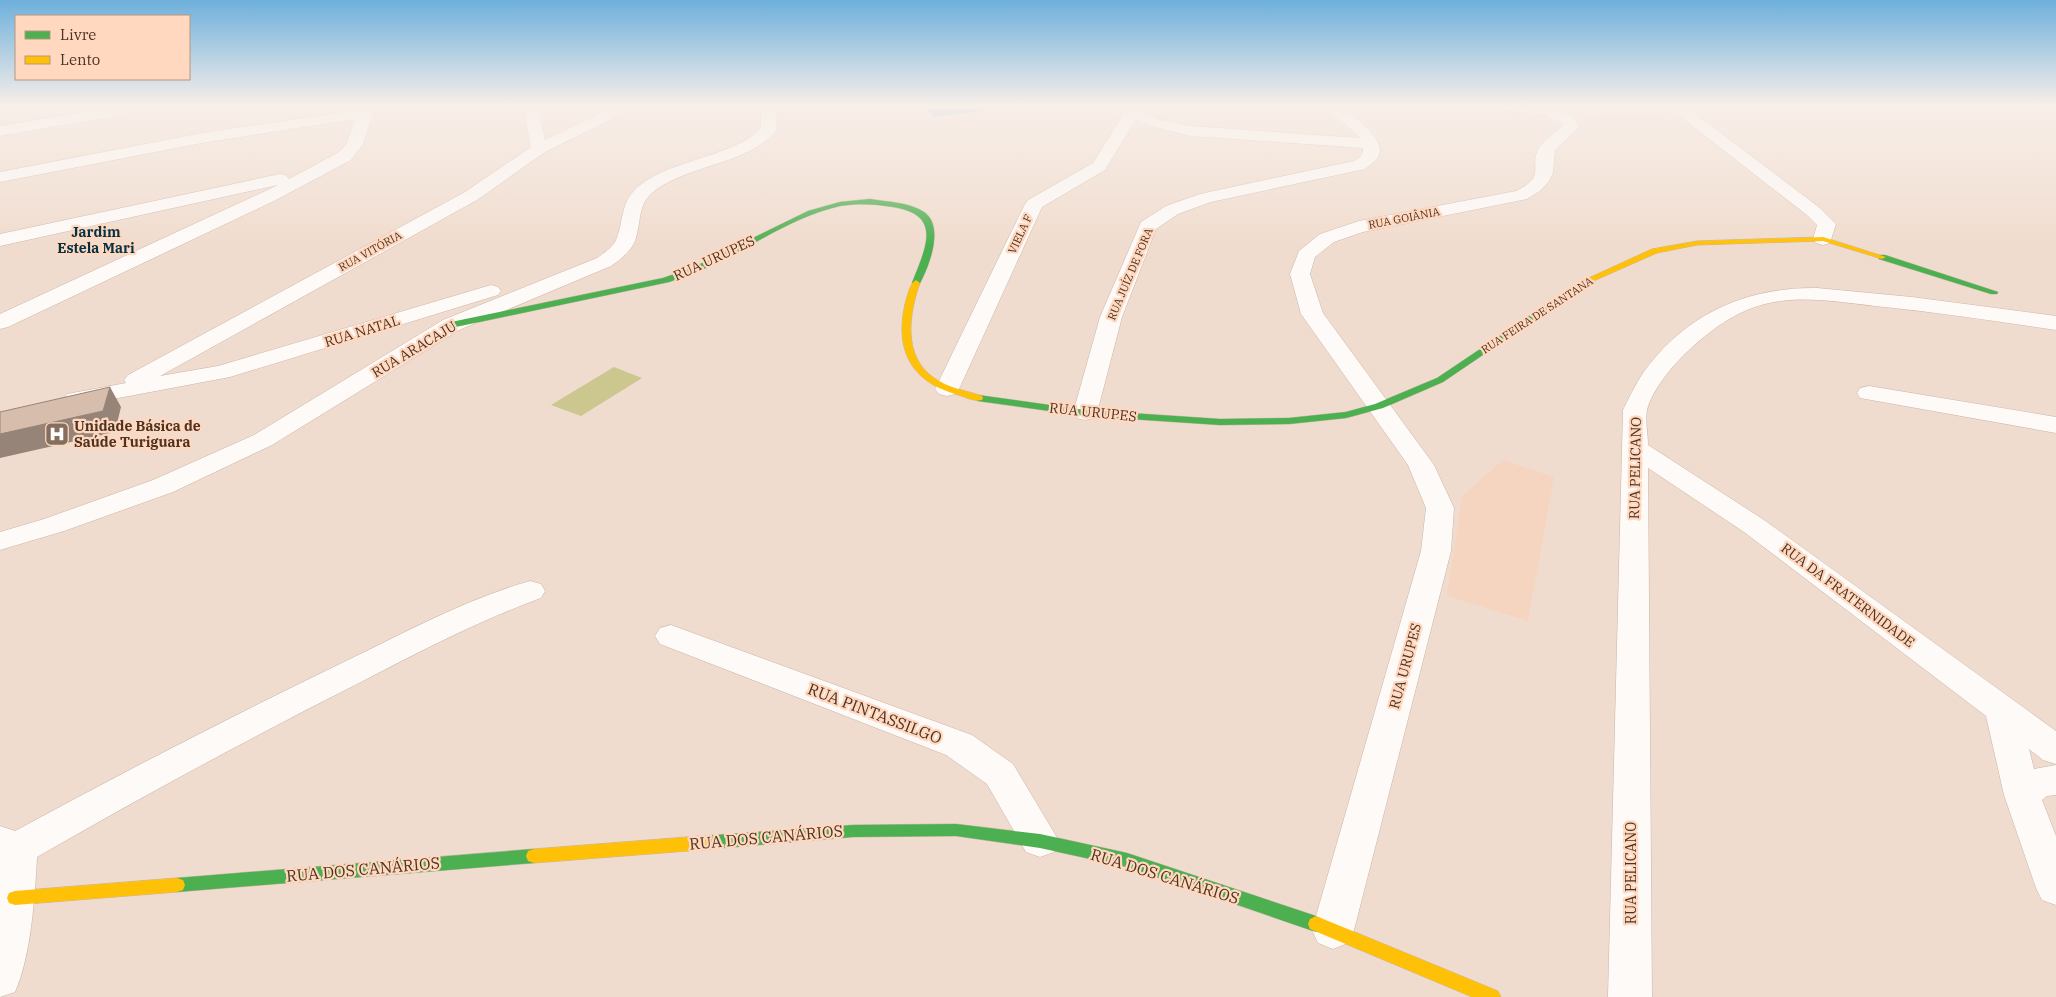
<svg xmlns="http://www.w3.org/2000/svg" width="2056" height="997" viewBox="0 0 2056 997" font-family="'IBM Plex Serif',serif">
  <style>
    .built { fill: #f6d5c0 }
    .green { fill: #cbc78e }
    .water { fill: #57aacb }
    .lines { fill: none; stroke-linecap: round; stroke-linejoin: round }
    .street-casing { stroke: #cab5a7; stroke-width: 1 }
    .fast-casing { stroke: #cab5a7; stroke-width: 1 }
    .slow-casing { stroke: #cab5a7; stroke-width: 1 }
    .path { stroke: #d6cfcb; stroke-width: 2; stroke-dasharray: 2.5 2.5; stroke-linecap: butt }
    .street { fill: #fdfaf8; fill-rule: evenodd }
    .fast { fill: #4caf50; fill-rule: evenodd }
    .slow { fill: #ffc107; fill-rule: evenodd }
    .shaded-wall { fill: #968478 }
    .building { fill: #d7bdab; stroke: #968478 }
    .labels { text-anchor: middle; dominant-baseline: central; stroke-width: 4.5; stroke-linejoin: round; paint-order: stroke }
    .far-street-label { font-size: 11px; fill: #4d3322; stroke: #ffd8bf }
    .far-quarter-label { font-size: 14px; font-weight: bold; fill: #033146; stroke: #ffd8bf }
    .street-label { font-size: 14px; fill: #4d3322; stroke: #ffd8bf }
    .poi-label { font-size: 14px; font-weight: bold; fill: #4d3322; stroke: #ffd8bf; text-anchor: start }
    .near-street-label { font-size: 16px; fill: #4d3322; stroke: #ffd8bf }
  </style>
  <rect width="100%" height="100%" fill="#f0dcce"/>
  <path class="built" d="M1503 460 1554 477 1528 621 1447 596 1462 496Z"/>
  <path class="green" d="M614 367 642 378 581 416 551 405Z"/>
  <path class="water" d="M925 107H988L974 112 933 117Z"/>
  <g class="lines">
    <g class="street-casing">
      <path id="street" d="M113 107H145L142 110 137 112 0 136V126Z
        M360 107H375L363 144 351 160 274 201 8 327 0 329V314L278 185 0 246V234L280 174 286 175 289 179 339 152 347 143 355 119 202 143 0 182V172L202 133 359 110Z
        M523 107H538L545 140 600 114 610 107H627L610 120 545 152 477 200 160 376 218 366 491 285 498 287 501 291 498 295 230 377 76 406 67 404 64 399 67 394 126 383 124 380 128 375 465 192 531 147Z
        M761 107H776L777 129C752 165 686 164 652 193 638 205 641 222 636 238 632 251 621 259 611 266L459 330 272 445 173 492 64 531 0 550V532L44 519 153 480 254 435 443 320 597 258C604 253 612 248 616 240 625 219 619 202 640 185 673 159 736 156 761 128Z
        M1116 107H1134L1158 119 1190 126 1360 138 1345 124 1321 107C1327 107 1336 105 1341 108 1353 114 1381 136 1380 151 1379 160 1371 164 1365 169L1211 202 1178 214 1156 229 1122 317 1097 413 1094 418 1085 420 1076 418 1073 413 1100 317 1141 222 1166 206 1200 194 1354 161C1359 158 1364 155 1363 148L1190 136 1148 125 1136 119 1105 170 1042 207 959 389 955 394 947 396 939 394 935 389 1025 204 1028 200 1093 163 1124 113Z
        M1500 107H1548L1574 117 1579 126 1577 129 1555 150 1553 173 1549 181 1540 191 1527 199 1363 232 1334 242 1315 257 1310 274 1323 313 1434 465 1454 508 1451 551 1354 930 1348 943 1333 949 1318 943 1312 930 1421 551 1426 508 1408 465 1301 314 1290 274 1299 251 1320 234 1359 221 1516 191C1548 175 1528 167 1539 148 1545 138 1555 133 1563 126L1562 123 1544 115 1502 110Z
        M1670 107H1686L1820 208 1836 224 1830 243 1823 245 1816 243 1813 239 1817 225 1808 216 1672 110Z
        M1817 288 1912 297 2056 316V330C1996 321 1935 312 1875 306 1839 302 1800 295 1765 304 1736 311 1709 331 1688 351 1673 365 1652 390 1647 410 1645 421 1648 434 1648 445L1764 520 2056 731V764L2043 760 2029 749 2034 769 2056 765V795L2047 796 2042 800 2056 836V905L2042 900 2036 888 2004 795 1986 716 1744 532 1648 468 1652 997H1608L1623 410C1629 398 1635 385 1643 373 1685 314 1746 287 1817 288Z
        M1869 386 2056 417V433L1860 398 1857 393 1860 388Z
        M530 581 541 584 545 591 541 598C478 621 419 652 359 683 250 738 143 796 37 857 35 897 31 956 15 992L0 997V826L15 831C124 772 234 715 346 661 406 632 466 599 530 581Z
        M671 625 972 735 1013 764 1059 841 1054 852 1040 857 1026 852 987 784 946 755 660 644 655 636 660 628Z"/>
    </g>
    <g class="fast-casing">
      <path id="fast" d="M870 199C887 202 909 202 924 212 945 226 929 267 919 285H913L912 283C925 249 944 215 893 207 876 204 858 203 840 206 800 215 764 238 729 257 710 267 690 275 669 282L451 328 447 325 451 322 663 278 692 268 808 211 840 202Z
        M1879 255H1885L1998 292 1997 294H1991L1879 259Z
        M1586 278 1589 279V283L1443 382 1383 408 1346 418 1289 424 1220 425 1085 416 978 401 973 398 978 395 1085 410 1220 419 1289 418 1346 412 1375 404 1437 378Z
        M956 824 1040 834 1127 853 1316 916 1322 919 1324 924 1322 929 1316 932 1127 867 1040 848 956 836 853 837 701 850 695 848 693 843 695 838 701 836 853 825Z
        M534 849 540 851 542 856 540 861 534 863 177 892 171 890 169 885 171 880 177 878Z"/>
    </g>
    <g class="slow-casing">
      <path id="slow" d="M1823 237 1886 257 1882 259 1823 241 1697 245 1657 253 1589 283H1583L1582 281 1652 249 1697 241Z
        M916 280 920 283C908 317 902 362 941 382 954 389 968 391 982 396L983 398 982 400C973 402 963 396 955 394 908 380 894 346 906 300 908 294 910 283 916 280Z
        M701 836 707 838 709 843 707 848 701 850 534 863 528 861 526 856 528 851 534 849Z
        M177 878 183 880 185 885 183 890 177 892 15 905 9 903 7 898 9 893 15 891Z
        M1316 916 1498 991 1501 997H1472L1310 929 1308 924 1310 919Z"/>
    </g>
    <path class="path" d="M1590 120 1661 119"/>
    <use href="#street" class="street"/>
    <use href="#fast" class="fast"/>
    <use href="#slow" class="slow"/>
  </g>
  <path class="shaded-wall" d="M110 387 121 407 115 432 0 458V434Z"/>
  <path class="building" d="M110 387 103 411 0 434V412Z"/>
  <linearGradient id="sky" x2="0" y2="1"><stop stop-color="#6eb0dc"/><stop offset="0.43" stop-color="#f8efe9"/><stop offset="1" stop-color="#f8efe9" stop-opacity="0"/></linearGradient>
  <rect width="2056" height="246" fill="url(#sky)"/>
  <defs>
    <g id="hospital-square" transform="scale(1.25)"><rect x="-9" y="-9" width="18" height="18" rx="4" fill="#866e5e" stroke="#ffd8bf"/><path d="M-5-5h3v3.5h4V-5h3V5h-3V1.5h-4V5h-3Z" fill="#fff"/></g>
  </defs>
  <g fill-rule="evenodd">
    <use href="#hospital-square" x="57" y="434"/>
  </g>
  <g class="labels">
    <g class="far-street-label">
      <text transform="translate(1404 218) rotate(-11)">RUA GOIÂNIA</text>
      <text transform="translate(1020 234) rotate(-65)">VIELA F</text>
      <text transform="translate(370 251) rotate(-29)">RUA VITÓRIA</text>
      <text transform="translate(1130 274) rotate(-67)">RUA JUÍZ DE FORA</text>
      <text transform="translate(1537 315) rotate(-33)">RUA FEIRA DE SANTANA</text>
    </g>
    <g class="far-quarter-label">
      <text x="96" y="232">Jardim<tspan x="96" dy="16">Estela Mari</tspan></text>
    </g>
    <g class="street-label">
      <text transform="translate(714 258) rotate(-25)">RUA URUPES</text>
      <text transform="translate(362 331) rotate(-17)">RUA NATAL</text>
      <text transform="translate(414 349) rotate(-31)">RUA ARACAJU</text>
      <text transform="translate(1093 412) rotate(6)">RUA URUPES</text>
      <text transform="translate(1635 468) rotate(-89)">RUA PELICANO</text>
      <text transform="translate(1848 595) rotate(37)">RUA DA FRATERNIDADE</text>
      <text transform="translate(1405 666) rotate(-75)">RUA URUPES</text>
      <text transform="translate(1631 873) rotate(-90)">RUA PELICANO</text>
    </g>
    <g class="poi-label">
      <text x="74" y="426">Unidade Básica de<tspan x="74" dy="16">Saúde Turiguara</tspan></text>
    </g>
    <g class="near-street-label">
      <text transform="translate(875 713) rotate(21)">RUA PINTASSILGO</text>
      <text transform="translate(766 837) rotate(-5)">RUA DOS CANÁRIOS</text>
      <text transform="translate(363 869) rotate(-5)">RUA DOS CANÁRIOS</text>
      <text transform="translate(1165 876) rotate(17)">RUA DOS CANÁRIOS</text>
    </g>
  </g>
  <rect x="15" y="15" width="175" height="65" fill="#ffd8bf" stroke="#b89680"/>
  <rect x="25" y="31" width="25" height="8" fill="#4caf50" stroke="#b89680"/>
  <text x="60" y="40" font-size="15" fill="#4d3322">Livre</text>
  <rect x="25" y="56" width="25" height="8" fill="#ffc107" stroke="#b89680"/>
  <text x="60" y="65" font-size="15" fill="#4d3322">Lento</text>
</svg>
